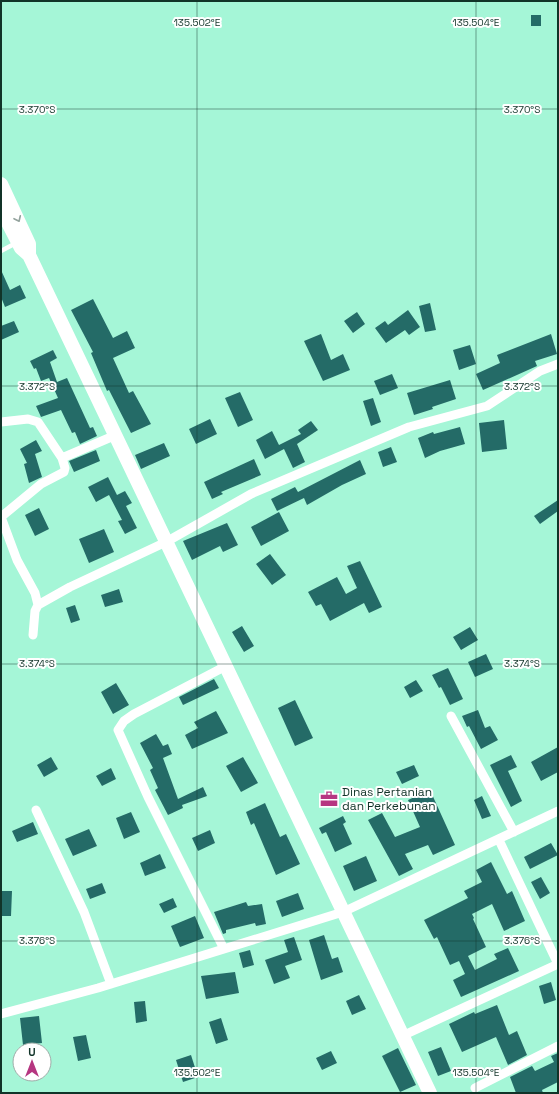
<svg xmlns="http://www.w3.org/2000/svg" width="559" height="1094" viewBox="0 0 559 1094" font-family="'Space Grotesk',sans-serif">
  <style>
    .building { fill: #246b67 }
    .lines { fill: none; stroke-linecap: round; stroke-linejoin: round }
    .service { stroke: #fff; stroke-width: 4.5 }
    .minor { stroke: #fff; stroke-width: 9 }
    .trunk { stroke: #fff; stroke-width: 14 }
    .oneway { stroke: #94a39e }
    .ticks { fill: none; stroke: #113328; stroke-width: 1; stroke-opacity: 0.45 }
    .labels { text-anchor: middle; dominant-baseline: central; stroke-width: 4; stroke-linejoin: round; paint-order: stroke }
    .poi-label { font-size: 12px; fill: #113328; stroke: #fff; text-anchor: start }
    .ticks-label { font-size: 10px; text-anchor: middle; fill: #113328; stroke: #fff; stroke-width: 4; stroke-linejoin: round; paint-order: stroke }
  </style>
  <rect width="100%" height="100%" fill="#a5f6d7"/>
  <path class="building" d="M531 15H541V26H531Z
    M1 270 10 290 20 285 26 298 5 307 1 297Z
    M93 299 113 338 127 331 135 348 113 358 129 393 133 391 151 424 131 433 109 390 107 391 91 353 93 352 71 310Z
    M430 303 436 330 425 332 419 306Z
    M408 310 420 327 409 335 405 330 386 343 375 328 385 321 388 325Z
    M357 312 365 324 353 333 344 321Z
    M14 321 19 332 1 340V326Z
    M321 334 331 360 343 354 350 370 323 381 304 341Z
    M551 334 557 354 535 361 537 366 483 390 476 374 500 363 497 355Z
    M470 345 476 364 459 370 453 350Z
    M53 350 57 358 50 362 57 382 67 378 90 428 93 427 97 436 80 444 75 432 72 433 61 410 41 417 36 406 58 398 49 378 41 381 36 368 34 369 30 361Z
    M392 374 398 388 380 395 374 381Z
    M450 380 456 399 432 407 433 409 414 415 407 393Z
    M240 392 253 420 238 427 225 398Z
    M373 398 381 422 371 426 363 401Z
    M210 419 217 434 196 444 189 429Z
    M504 420 507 449 482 452 479 423Z
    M311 421 318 430 297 444 305 462 293 468 284 449 265 459 256 440 272 431 279 445 301 434 298 430Z
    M460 427 465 444 440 451 425 458 418 438 433 432 434 434Z
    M36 440 42 451 35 454 42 477 29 483 24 464 27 463 20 449Z
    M164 443 170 456 141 469 135 455Z
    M391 447 397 462 383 467 378 452Z
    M96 450 100 461 74 472 69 461Z
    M254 459 261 475 221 492 223 494 212 499 204 482Z
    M360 460 366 474 342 485 307 505 304 498 277 511 271 499 295 487 298 492Z
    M108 477 117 495 125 491 132 503 126 506 137 528 125 534 118 521 122 520 109 495 96 502 88 487Z
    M558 500V511L540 524 534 516Z
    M39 508 49 529 35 536 25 515Z
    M279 512 289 531 261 546 251 527Z
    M227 523 238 545 223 552 220 546 192 560 183 541Z
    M104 529 114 552 89 563 79 539Z
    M270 554 286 575 272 585 256 564Z
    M360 561 382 607 369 613 364 603 330 621 321 604 316 606 308 592 337 577 346 594 357 588 347 566Z
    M119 589 123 602 105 607 101 595Z
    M75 605 80 620 71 623 66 608Z
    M242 626 254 646 244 652 232 632Z
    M470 627 478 640 461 650 453 637Z
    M486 654 493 669 475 677 468 662Z
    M448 668 463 699 450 705 441 687 439 688 432 675Z
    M214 679 219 688 183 705 179 697Z
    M416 680 423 691 410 698 404 687Z
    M116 683 129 705 113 714 101 692Z
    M295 700 313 738 295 746 278 708Z
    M478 710 485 728 490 726 498 740 481 749 469 726 467 727 462 716Z
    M216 711 228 733 192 749 185 735 198 728 194 722Z
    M156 734 163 746 168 744 172 754 163 758 178 799 203 787 207 796 182 805 183 808 168 815 155 790 158 788 150 770 153 768 140 743Z
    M558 747V772L541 781 531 762Z
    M511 755 517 767 508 771 522 801 511 807 490 765Z
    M51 757 58 769 44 777 37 765Z
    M243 757 258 783 241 792 226 766Z
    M414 765 419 776 402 784 396 772Z
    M111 768 116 779 102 786 96 776Z
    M430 790 455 845 433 855 428 845 405 854 413 869 399 876 368 820 382 813 395 837 420 827 408 800Z
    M482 796 491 816 482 819 474 800Z
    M265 803 280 837 286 834 300 864 276 875 254 823 251 825 246 812Z
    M131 812 140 832 124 839 116 818Z
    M343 816 346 822 343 824 352 844 335 852 326 832 322 834 319 828Z
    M33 822 38 834 17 842 12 831Z
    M89 829 97 846 73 856 65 839Z
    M210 830 215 843 198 851 192 838Z
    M551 843 558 855 530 869 524 857Z
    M160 854 166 868 145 876 140 863Z
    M366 856 377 881 354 891 343 866Z
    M491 862 507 894 512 891 525 921 504 931 492 904 472 914 474 918 473 919 486 947 468 956 475 970 497 959 494 954 508 948 519 971 461 997 453 980 465 974 459 961 450 965 437 937 434 939 424 920 468 898 464 891 482 882 476 870Z
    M541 877 550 893 540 899 531 882Z
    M102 883 106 893 90 899 86 889Z
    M2 891H12L11 916H1Z
    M298 893 304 909 282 917 276 901Z
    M173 898 177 907 164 913 159 904Z
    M246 902 248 906 262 904 266 924 256 926 255 923 226 930V933L223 934 214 912Z
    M195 916 204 938 180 947 171 926Z
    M324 935 332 959 338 957 343 972 321 980 309 940Z
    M294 937 302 960 285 966 290 978 274 984 265 960 288 952 284 940Z
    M250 950 254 965 243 968 239 953Z
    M235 972 239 993 206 999 201 976Z
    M551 982 556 1000 544 1004 539 986Z
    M359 995 366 1009 352 1015 346 1001Z
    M145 1001 147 1021 136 1023 134 1002Z
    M497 1005 509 1035 517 1031 527 1055 508 1065 496 1037 462 1052 449 1024 474 1012 475 1014Z
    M39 1016 42 1043 23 1045 20 1018Z
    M221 1018 228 1040 216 1044 209 1022Z
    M86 1035 91 1058 78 1061 73 1037Z
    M441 1047 451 1071 438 1076 428 1052Z
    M398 1048 416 1085 400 1092 382 1056Z
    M331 1051 337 1063 322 1070 316 1058Z
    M558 1053V1082L542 1090 543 1093H516L510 1077 532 1066 535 1071 554 1062 551 1056Z
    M191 1055 198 1077 183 1082 176 1060Z"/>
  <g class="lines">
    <path class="service" d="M1 251 16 243"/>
    <path class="minor" d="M1 422 28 419 38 422 62 458 116 435
      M1 517 17 560 35 593 38 605
      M1 517 41 484 64 472 65 468 62 458
      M33 635 35 611 38 605 70 587 166 542 251 494 409 427 487 406 540 371 558 364
      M451 716 514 832
      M36 810 84 912 111 984
      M499 840 558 964
      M224 949 148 797 118 730 124 721 134 714 226 666
      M1 1014 98 988 343 912 558 811
      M402 1036 558 964
      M475 1088 558 1046"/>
    <path class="trunk" d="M1 184 29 244V254
      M1 209 21 248 29 255 430 1093"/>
  </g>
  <defs><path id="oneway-chevron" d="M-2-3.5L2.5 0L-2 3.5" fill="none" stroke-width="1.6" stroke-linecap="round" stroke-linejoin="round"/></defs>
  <use class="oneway" href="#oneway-chevron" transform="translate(18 219) rotate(65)"/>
  <path class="ticks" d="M197 1V1093M476 1V1093M1 109H558M1 386H558M1 664H558M1 941H558"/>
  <defs>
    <g id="office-bare" transform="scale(1.38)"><path d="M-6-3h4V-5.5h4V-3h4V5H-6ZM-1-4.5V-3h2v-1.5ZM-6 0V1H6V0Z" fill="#b63681" stroke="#fff" stroke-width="2.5" paint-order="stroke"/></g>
  </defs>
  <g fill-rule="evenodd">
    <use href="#office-bare" x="329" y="799"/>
  </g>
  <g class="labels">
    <g class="poi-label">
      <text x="342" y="792">Dinas Pertanian<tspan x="342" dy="14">dan Perkebunan</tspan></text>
    </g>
  </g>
  <g class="ticks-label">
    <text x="197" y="26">135.502°E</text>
    <text x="476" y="26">135.504°E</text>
    <text x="37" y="113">3.370°S</text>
    <text x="522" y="113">3.370°S</text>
    <text x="37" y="390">3.372°S</text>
    <text x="522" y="390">3.372°S</text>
    <text x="37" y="667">3.374°S</text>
    <text x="522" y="667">3.374°S</text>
    <text x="37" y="944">3.376°S</text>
    <text x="522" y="944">3.376°S</text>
    <text x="197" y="1076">135.502°E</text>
    <text x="476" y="1076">135.504°E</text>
  </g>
  <rect width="559" height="1094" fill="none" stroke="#113328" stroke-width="4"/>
  <g transform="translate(32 1062)"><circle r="19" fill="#ffffff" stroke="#a0ada9"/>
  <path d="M0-3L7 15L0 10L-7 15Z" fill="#b63681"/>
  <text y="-6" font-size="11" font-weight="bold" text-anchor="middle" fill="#113328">U</text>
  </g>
</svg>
